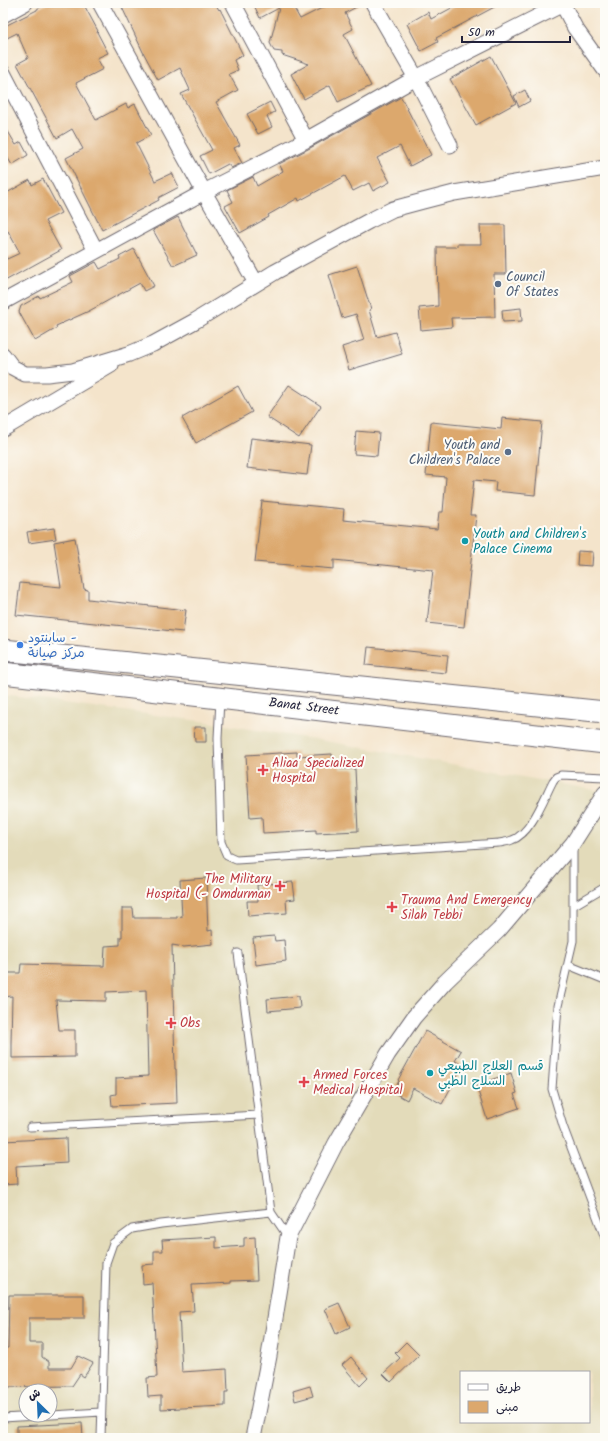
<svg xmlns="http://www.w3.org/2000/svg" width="608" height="1441" viewBox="0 0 608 1441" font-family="Kalam,'Playpen Sans Arabic',sans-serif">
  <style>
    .built { fill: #e3dbba; fill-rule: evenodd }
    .building { fill: #dca86d }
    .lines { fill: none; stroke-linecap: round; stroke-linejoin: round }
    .service-casing { stroke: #6c666d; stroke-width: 9 }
    .minor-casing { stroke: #6c666d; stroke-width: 17 }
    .secondary-casing { stroke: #6c666d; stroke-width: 23 }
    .service { stroke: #fff; stroke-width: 7 }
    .minor { stroke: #fff; stroke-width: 15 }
    .secondary { stroke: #fff; stroke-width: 21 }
    .service-dot { fill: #5c6f8a; stroke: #fdfcf7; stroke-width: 1.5 }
    .culture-dot { fill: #0f9aa8; stroke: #fdfcf7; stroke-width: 1.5 }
    .shop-dot { fill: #3f7fe0; stroke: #fdfcf7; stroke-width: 1.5 }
    .health-dot { fill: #e0444e; stroke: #fdfcf7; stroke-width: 1.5 }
    .labels { text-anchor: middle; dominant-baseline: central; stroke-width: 4; stroke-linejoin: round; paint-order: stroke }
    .service-label { font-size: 13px; fill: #4e5e75; stroke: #fdfcf7; text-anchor: start }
    .culture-label { font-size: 13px; fill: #0d838f; stroke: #fdfcf7; text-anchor: start }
    .shop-label { font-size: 13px; fill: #366cbe; stroke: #fdfcf7; text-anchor: start }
    .street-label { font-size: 13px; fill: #22223b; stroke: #fdfcf7 }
    .health-label { font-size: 13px; fill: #be3a42; stroke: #fdfcf7; text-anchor: start }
  </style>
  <rect width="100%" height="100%" fill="#fdfcf7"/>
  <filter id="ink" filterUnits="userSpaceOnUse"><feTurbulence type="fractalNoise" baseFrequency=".025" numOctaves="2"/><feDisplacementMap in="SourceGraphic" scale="8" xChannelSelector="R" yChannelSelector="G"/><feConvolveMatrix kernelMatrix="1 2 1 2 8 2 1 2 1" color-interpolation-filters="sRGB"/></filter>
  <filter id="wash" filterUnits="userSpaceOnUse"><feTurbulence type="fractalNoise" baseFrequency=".012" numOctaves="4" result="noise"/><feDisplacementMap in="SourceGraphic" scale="16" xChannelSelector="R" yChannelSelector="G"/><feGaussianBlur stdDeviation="0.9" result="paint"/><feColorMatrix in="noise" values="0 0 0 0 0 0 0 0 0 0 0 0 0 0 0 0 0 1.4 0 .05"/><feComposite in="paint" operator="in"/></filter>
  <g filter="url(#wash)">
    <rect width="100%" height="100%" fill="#f4e4cb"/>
    <path class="built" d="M3 695 207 722 325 741 605 792V1438H3ZM461 1372H589V1422H461ZM26 1391H50V1415H26Z"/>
    <g id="blocks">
      <path class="building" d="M48 3H83L98 31 97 32 108 53 97 58 103 69 76 83 96 120 126 104 128 108 135 104 151 135 136 143 155 181 172 173 179 187 158 198 159 200 102 230 66 158 83 149 72 129 57 138 17 64 28 58 17 33 3 40V27L37 10V9Z
        M120 3H215L219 10 220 9 243 55 234 60 238 70 229 74 238 90 216 102 240 145 234 148 242 163 231 168 228 164 209 174 200 156 212 150 181 94 190 90 180 68 158 80 143 52Z
        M253 3H291L300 19 332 3H364L345 13 353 29 344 34 371 86 338 102 330 85 304 99 291 74 309 64 282 55V52L274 51 270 43 279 8 260 18Z
        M461 3H502L436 38 438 42 421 51 407 24 428 12 431 19Z
        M491 56 516 103 476 125 450 79Z
        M525 90 530 101 519 107 514 96Z
        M401 97 431 155 410 166 400 146 377 158 390 182 373 191 369 183 353 191 345 176 299 201 298 198 268 215 269 217 240 233 225 206 233 202 227 190 253 177 257 186 283 171 279 164 310 148Z
        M270 102 275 112 267 116 272 127 258 134 247 114Z
        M3 123 16 145 21 142 28 155 12 165 3 150Z
        M43 179 61 213 45 221 61 250 3 282V251L7 259 20 253 8 231 3 234V195L30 180 32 185Z
        M178 217 197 255 173 266 153 230Z
        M480 225H505L506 274H494L495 317 451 318 452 327 421 330 419 308 438 306 437 247H457V244H481Z
        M134 249 154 286 144 291 140 283 89 311 56 326 57 328 35 341 19 312 21 306 39 296 40 298 73 282 70 276 96 262 100 269 120 259 119 257Z
        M357 266 371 309 369 310 377 337 395 332 402 354 349 370 342 347 364 340 356 314 342 318 329 275Z
        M521 308 522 321 503 322 502 310Z
        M289 385 321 406 299 438 267 417Z
        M238 386 252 412 196 443 182 418Z
        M502 418 542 422 535 495 495 491 496 482 474 480 470 515H476L464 627 427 623 433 570 334 560V569L255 562 262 501 344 509 343 520 437 529 439 512H443L446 477 426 475 431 422 501 429Z
        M356 431 379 433 377 456 354 454Z
        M251 438 311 445 307 475 247 468Z
        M54 528 56 539 29 543 27 532Z
        M75 538 84 589 88 590V599L186 610 183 632 16 615 20 583 61 587 54 542Z
        M578 551 593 552 592 566 577 565Z
        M368 647 448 655 446 673 366 665Z
        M194 727H206V742H195Z
        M297 752V756L332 754 333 763 340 762V769H355L358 831 316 833V830L263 833 262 817 250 818 246 755Z
        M206 878 208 931 212 930 213 944 184 947 172 945 175 1069H176L177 1103 112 1106 111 1095 116 1094V1078L148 1076 146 990 106 992V1001L56 1000 59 1030H75V1057L12 1058V1042L11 1043 12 996 3 997V973H20L21 964 104 966 105 946 120 945V937H122V908H133L134 918H177V916L182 917 180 880Z
        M293 882 295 899 286 900 287 913 248 916 247 901H258L257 885Z
        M274 936 275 941 284 940 286 961 256 965 253 938Z
        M299 996 300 1008 268 1011 267 999Z
        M425 1031 461 1051 455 1061 463 1065 442 1104 413 1088 407 1100 393 1092 399 1081 398 1080Z
        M511 1073 517 1093 514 1094 519 1108 487 1119 476 1085Z
        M66 1138 67 1163 16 1166 17 1184 3 1185V1141Z
        M216 1237V1248L244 1246V1238L255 1237 257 1280 231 1281V1283L192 1285 194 1311 179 1312 182 1372 227 1369 228 1392H225V1406L161 1409V1396L148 1397 147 1378 157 1377 152 1283 143 1284 142 1265 154 1264V1251H163L162 1240Z
        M9 1295H84V1318H29V1343H42V1357L49 1362V1368H71L78 1356 93 1363 84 1377 80 1374 72 1386 4 1387V1348H8Z
        M339 1303 350 1327 336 1334 325 1309Z
        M406 1342 419 1355 391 1382 383 1374 400 1358 395 1353Z
        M351 1357 368 1378 360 1386 342 1365Z
        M310 1386 313 1396 295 1401 293 1391Z
        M82 1423 83 1438H17V1426Z"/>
    </g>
  </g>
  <g filter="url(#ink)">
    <use href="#blocks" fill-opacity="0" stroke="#6c666d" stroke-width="1"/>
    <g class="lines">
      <g class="service-casing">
        <path id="service" d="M220 700 218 738 221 842 227 856 236 860 499 843C503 842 508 842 512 840 531 834 544 798 553 781L556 777 561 775 605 777
          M573 845V941L558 1006 552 1089 563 1126 605 1238
          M573 906 605 887
          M238 953 271 1212 288 1237
          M568 965 605 980
          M30 1127 259 1115
          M3 1418 101 1412
          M101 1438 106 1263 113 1243 132 1229 161 1224 271 1212"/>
      </g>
      <g class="minor-casing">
        <path id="minor" d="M100 3 204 192 256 283
          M233 3 306 140
          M373 3 416 78 450 145
          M562 3 575 28 605 70
          M3 15 25 3
          M3 73 96 251
          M3 302 204 192 306 140 416 78 565 3
          M3 355 12 367 25 374H47L73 371 129 354 153 344 195 321 275 272 369 221 393 209 423 201 454 193 605 168
          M3 429 111 365
          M253 1438 269 1356 288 1237 336 1143 388 1054 414 1017 445 982 499 930 573 843 605 793"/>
      </g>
      <g class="secondary-casing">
        <path id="secondary" d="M3 650 605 712
          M3 673 605 743"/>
      </g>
      <use href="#service" class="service"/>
      <use href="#minor" class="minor"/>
      <use href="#secondary" class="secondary"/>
    </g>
  </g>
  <g class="service-dot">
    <circle cx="498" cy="284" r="4"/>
    <circle cx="508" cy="452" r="4"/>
  </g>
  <g class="culture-dot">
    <circle cx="465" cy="541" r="4"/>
    <circle cx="430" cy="1073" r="4"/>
  </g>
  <circle class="shop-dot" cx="20" cy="645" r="4"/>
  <g class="health-dot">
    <path d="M261 764h4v4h4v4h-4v4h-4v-4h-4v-4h4z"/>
    <path d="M278 880h4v4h4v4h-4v4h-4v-4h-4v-4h4z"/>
    <path d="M390 901h4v4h4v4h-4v4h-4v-4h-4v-4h4z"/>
    <path d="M169 1017h4v4h4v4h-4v4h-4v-4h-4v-4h4z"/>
    <path d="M302 1076h4v4h4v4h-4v4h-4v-4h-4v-4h4z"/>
  </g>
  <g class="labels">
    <g class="service-label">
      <text x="506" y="277">Council<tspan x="506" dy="15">Of States</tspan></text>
      <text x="500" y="445" text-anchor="end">Youth and<tspan x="500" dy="15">Children's Palace</tspan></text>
    </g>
    <g class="culture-label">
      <text x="473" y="534">Youth and Children's<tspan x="473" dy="15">Palace Cinema</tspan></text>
      <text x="438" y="1066">قسم العلاج الطبيعي<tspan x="438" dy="15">السلاح الطبي</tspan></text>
    </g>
    <g class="shop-label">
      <text x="28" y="638">سابنتود -<tspan x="28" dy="15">مركز صيانة</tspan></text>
    </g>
    <g class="street-label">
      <text transform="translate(304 707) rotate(7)">Banat Street</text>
    </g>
    <g class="health-label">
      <text x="272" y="763">Aliaa' Specialized<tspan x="272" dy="15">Hospital</tspan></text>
      <text x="271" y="879" text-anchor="end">The Military<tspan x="271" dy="15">Hospital (- Omdurman</tspan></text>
      <text x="401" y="900">Trauma And Emergency<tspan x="401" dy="15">Silah Tebbi</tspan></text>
      <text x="180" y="1023">Obs</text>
      <text x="313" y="1075">Armed Forces<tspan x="313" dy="15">Medical Hospital</tspan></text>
    </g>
  </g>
  <rect width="608" height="1441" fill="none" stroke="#fdfcf7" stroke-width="16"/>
  <rect x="460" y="1371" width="130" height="52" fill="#fdfcf7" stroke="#a5a5ac"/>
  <rect x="468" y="1384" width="20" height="6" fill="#ffffff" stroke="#a5a5ac"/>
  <text x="496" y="1391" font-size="12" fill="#22223b">طريق</text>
  <rect x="468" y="1401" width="20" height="12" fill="#dca86d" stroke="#a5a5ac"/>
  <text x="496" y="1411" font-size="12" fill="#22223b">مبنى</text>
  <g transform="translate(38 1403) rotate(336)"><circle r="19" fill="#fdfcf7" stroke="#a5a5ac"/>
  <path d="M0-3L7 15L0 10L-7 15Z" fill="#1f6fb2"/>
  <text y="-6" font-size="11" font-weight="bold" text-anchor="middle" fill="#22223b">ش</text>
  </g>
  <path d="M462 36v6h108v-6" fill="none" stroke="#22223b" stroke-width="2"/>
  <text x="468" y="36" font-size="12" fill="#22223b" stroke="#fdfcf7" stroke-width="3" paint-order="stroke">50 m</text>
</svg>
